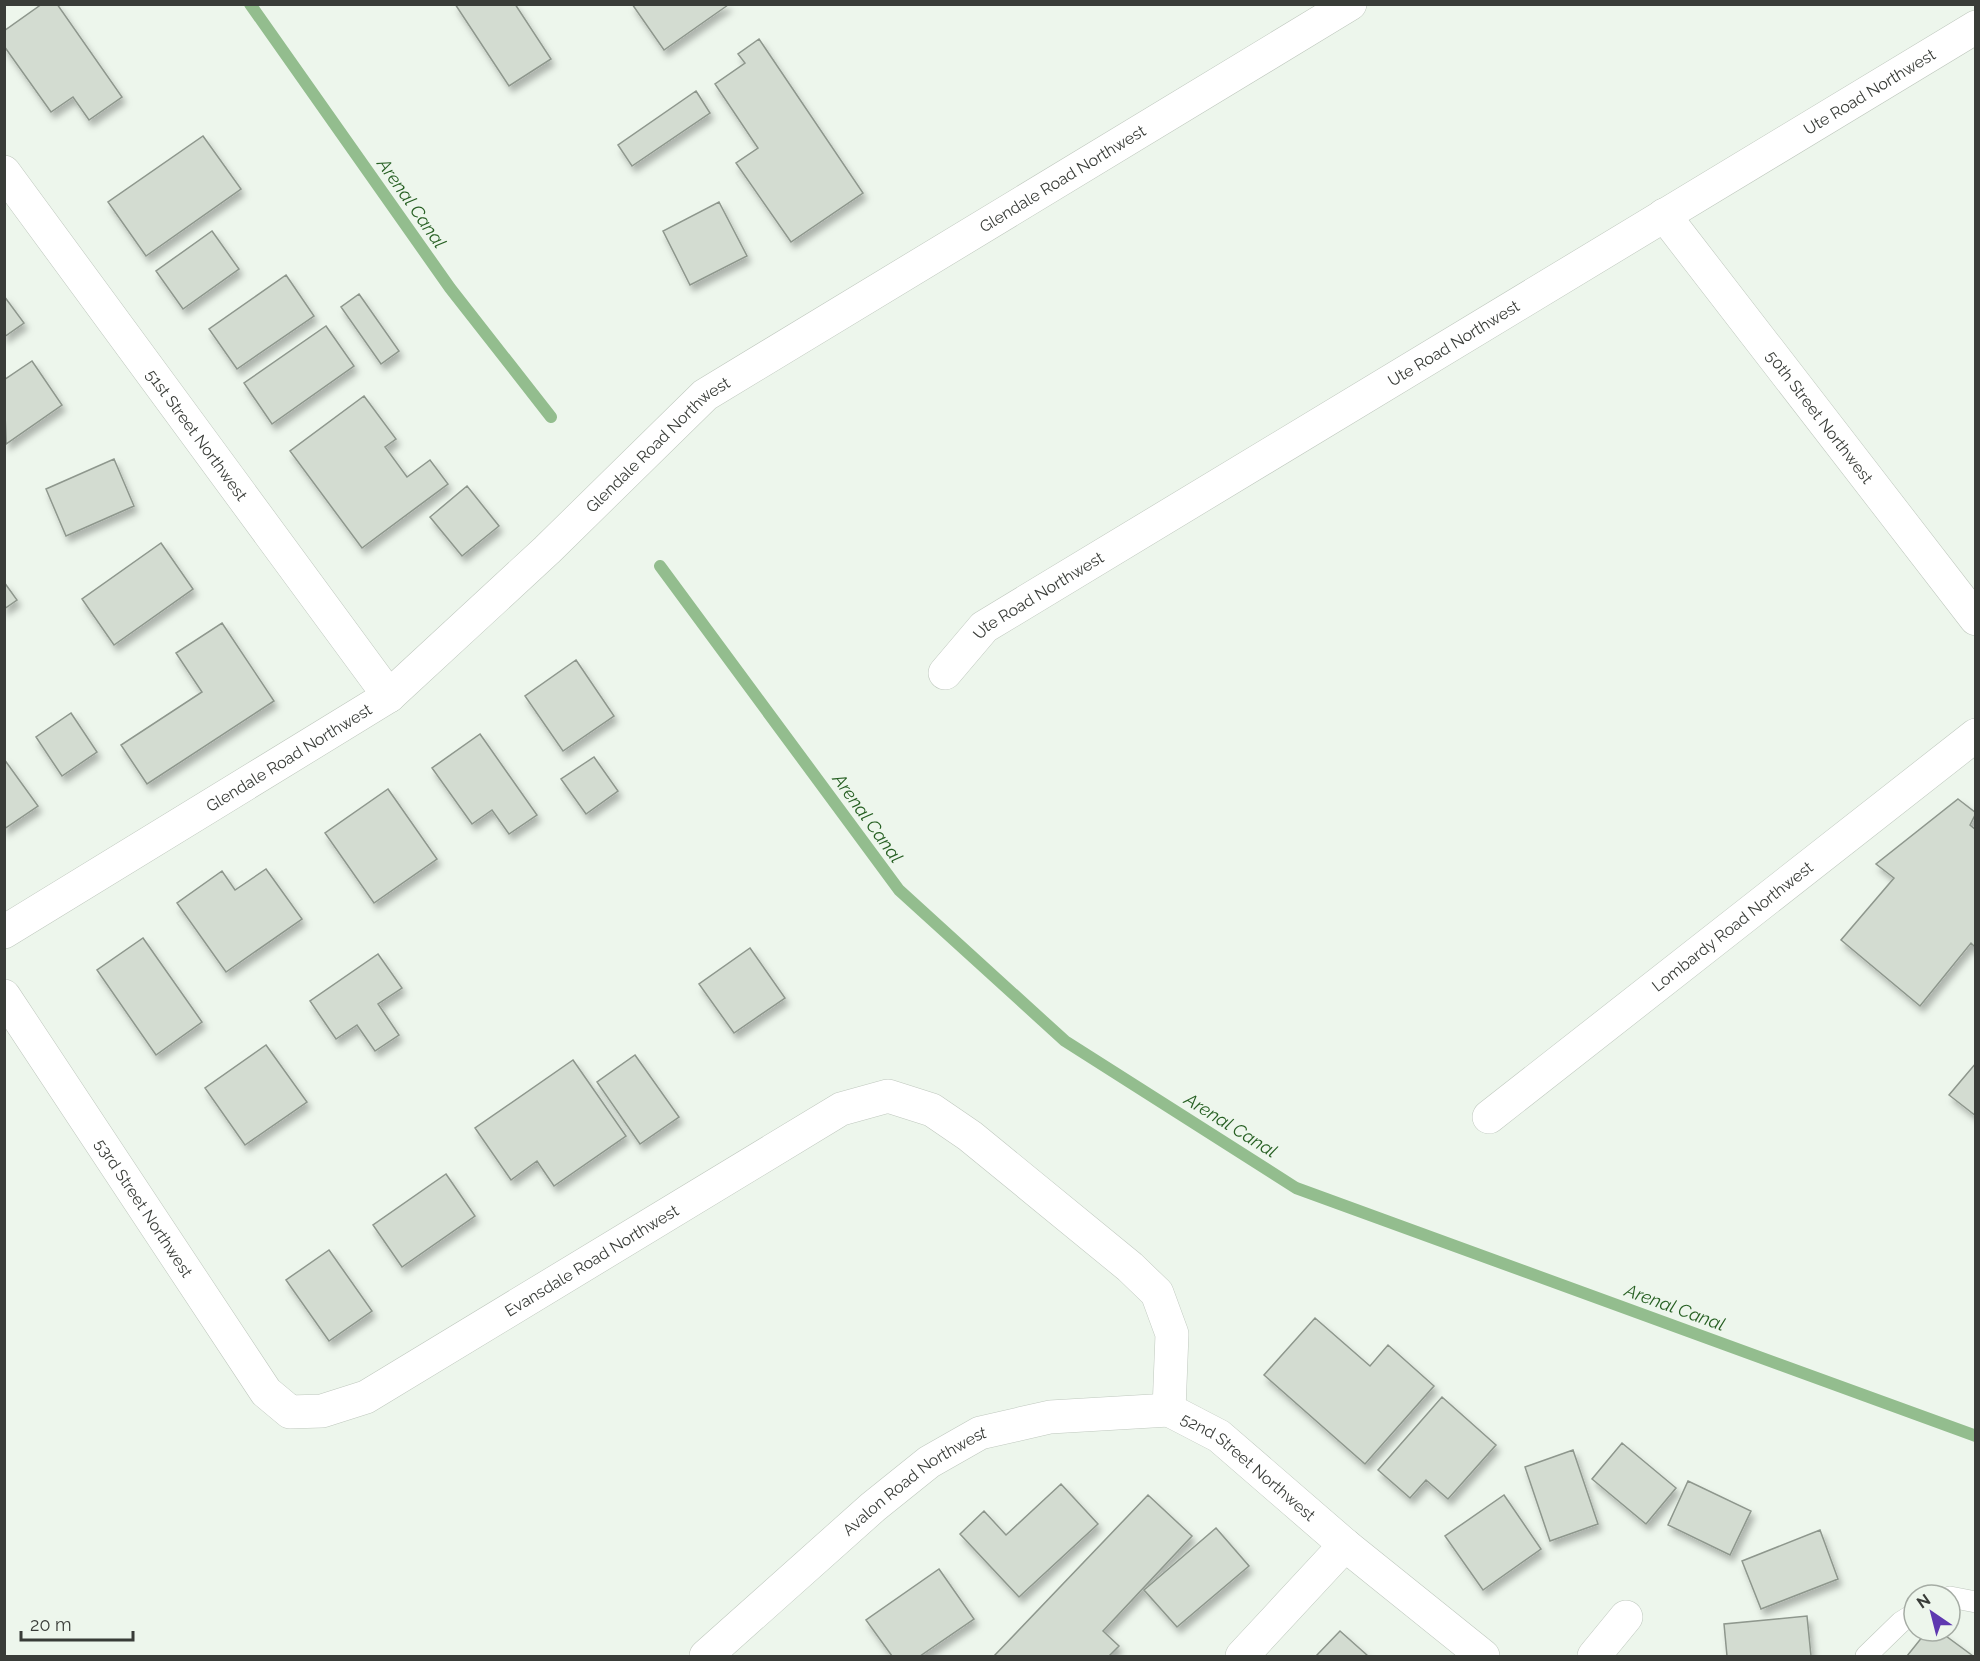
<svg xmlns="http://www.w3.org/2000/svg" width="1980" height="1661" viewBox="0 0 1980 1661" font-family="Raleway,sans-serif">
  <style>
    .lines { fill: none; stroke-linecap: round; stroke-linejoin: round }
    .stream { stroke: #93bd8e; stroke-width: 12 }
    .building { fill: #d3dcd1; stroke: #8e978d; stroke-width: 1.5; filter: url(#shadow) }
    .service-casing { stroke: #bfc8be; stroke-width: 22 }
    .minor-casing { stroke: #bfc8be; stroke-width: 34 }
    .service { stroke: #fff; stroke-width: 21 }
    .minor { stroke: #fff; stroke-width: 33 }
    .labels { text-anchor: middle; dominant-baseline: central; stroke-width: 6; stroke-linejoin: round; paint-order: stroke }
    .street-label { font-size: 16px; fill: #393c38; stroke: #edf6ec }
    .water-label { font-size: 18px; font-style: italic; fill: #265f22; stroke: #edf6ec }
  </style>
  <defs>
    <filter id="shadow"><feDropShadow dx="3.5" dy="6" stdDeviation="3" flood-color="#0004"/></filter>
  </defs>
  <rect width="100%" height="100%" fill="#edf6ec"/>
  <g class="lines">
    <path class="stream" d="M250 4 450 288 551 417
      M660 566 899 890 1065 1041 1296 1188 1976 1436"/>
  </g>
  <path class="building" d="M42 4H57L122 97 89 120 73 97 51 112 4 46V31Z
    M455 4H515L551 59 509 86Z
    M632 4H727L728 5 664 50Z
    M759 39 863 193 791 242 736 163 758 148 715 84 745 63 738 54Z
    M696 91 710 113 632 166 618 145Z
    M203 136 241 189 146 256 108 202Z
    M719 202 747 256 690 285 663 231Z
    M212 231 239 269 183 309 156 271Z
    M286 275 314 316 237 369 209 329Z
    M359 294 399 351 381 364 341 307Z
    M4 296 24 323 4 337Z
    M326 326 354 366 272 424 244 383Z
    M32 361 62 405 6 444 4 380Z
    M364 396 396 439 385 447 407 477 430 460 448 484 362 548 290 451Z
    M114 459 134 506 66 536 46 489Z
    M467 486 499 526 462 556 430 517Z
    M161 543 193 589 114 645 82 599Z
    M4 582 17 600 4 609Z
    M222 623 274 701 147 784 121 745 202 692 176 653Z
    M576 660 614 716 563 751 525 696Z
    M71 713 97 752 62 776 36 737Z
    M480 734 537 815 509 834 492 810 472 824 432 768Z
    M594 757 618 791 586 814 561 779Z
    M4 759 38 806 4 829Z
    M388 789 437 859 374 903 325 833Z
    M1958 799 1976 813 1970 825 1976 830V948L1971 943 1920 1006 1841 940 1894 878 1876 864Z
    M266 869 302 919 226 972 177 903 222 871 235 890Z
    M143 938 202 1022 156 1055 97 970Z
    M750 948 785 998 734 1033 699 984Z
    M378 954 402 988 378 1004 399 1035 375 1051 357 1025 336 1039 310 1001Z
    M266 1045 307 1102 245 1145 205 1088Z
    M635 1055 679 1117 640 1144 597 1082Z
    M573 1060 626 1136 554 1186 537 1161 511 1180 475 1128Z
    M1976 1063V1116L1949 1095Z
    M446 1174 475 1216 402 1267 373 1225Z
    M329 1250 372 1311 329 1341 286 1280Z
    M1315 1318 1370 1366 1388 1345 1434 1386 1365 1464 1264 1375Z
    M1442 1397 1496 1445 1448 1499 1426 1480 1410 1498 1378 1470Z
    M1622 1443 1676 1488 1646 1524 1592 1479Z
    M1573 1450 1598 1524 1550 1541 1525 1467Z
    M1688 1481 1751 1511 1730 1555 1668 1525Z
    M1061 1484 1098 1524 1019 1597 960 1534 984 1511 1006 1535Z
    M1148 1495 1192 1536 1103 1631 1119 1646 1109 1656H994Z
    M1504 1495 1541 1549 1483 1590 1445 1536Z
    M1216 1528 1249 1566 1177 1627 1144 1590Z
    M1820 1530 1838 1579 1761 1609 1742 1561Z
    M939 1569 974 1619 920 1656H892L866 1620Z
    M1807 1616 1811 1656H1727L1724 1624Z
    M1340 1631 1368 1656H1316Z
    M1927 1631H1939L1973 1656H1907Z"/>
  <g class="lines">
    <g class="service-casing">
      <path id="service" d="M1950 1597 1976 1602
        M1866 1656 1901 1622 1914 1614"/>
    </g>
    <g class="minor-casing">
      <g id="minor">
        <path id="s1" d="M4 172 389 696"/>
        <path id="s2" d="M1664 215 1976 619"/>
        <path id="s3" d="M945 673 984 627 1976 27"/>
        <path id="s4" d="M4 932 389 696 547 550 705 395 1350 4"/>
        <path id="s5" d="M4 996 266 1392 290 1412 322 1411 366 1397 841 1109 888 1096 932 1110 970 1136 1130 1267 1157 1293 1172 1334 1169 1410"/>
        <path id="s6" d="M1489 1117 1976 735"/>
        <path id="s7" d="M1169 1410 1219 1436 1345 1545 1483 1656"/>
        <path id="s8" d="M706 1656 873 1507 929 1462 980 1433 1050 1417 1169 1410"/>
        <path d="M1242 1656 1345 1545"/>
        <path d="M1594 1656 1626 1617"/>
      </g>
    </g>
    <use href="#service" class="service"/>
    <use href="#minor" class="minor"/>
  </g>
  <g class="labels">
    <g class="street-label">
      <text stroke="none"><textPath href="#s3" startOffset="1095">Ute Road Northwest</textPath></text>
      <text stroke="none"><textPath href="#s4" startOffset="1306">Glendale Road Northwest</textPath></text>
      <text stroke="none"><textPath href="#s3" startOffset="609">Ute Road Northwest</textPath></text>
      <text stroke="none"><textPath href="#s2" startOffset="255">50th Street Northwest</textPath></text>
      <text stroke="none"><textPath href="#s1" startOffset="326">51st Street Northwest</textPath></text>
      <text stroke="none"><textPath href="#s4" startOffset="820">Glendale Road Northwest</textPath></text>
      <text stroke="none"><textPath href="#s3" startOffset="123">Ute Road Northwest</textPath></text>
      <text stroke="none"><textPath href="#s4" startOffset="334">Glendale Road Northwest</textPath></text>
      <text stroke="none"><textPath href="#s6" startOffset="309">Lombardy Road Northwest</textPath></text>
      <text stroke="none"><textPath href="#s5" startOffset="254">53rd Street Northwest</textPath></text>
      <text stroke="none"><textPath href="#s5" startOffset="848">Evansdale Road Northwest</textPath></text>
      <text stroke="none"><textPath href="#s7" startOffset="98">52nd Street Northwest</textPath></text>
      <text stroke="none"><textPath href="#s8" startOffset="273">Avalon Road Northwest</textPath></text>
    </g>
    <g class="water-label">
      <text transform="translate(412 203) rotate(55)">Arenal Canal</text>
      <text transform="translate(868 818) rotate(54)">Arenal Canal</text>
      <text transform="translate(1231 1125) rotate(32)">Arenal Canal</text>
      <text transform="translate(1675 1307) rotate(20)">Arenal Canal</text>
    </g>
  </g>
  <rect width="1980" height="1661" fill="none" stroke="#393c38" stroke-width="12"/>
  <g transform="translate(1932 1613) rotate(325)"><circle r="28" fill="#edf6ec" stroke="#a5aca4" stroke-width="1.5"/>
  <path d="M0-4.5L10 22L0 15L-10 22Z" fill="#5e38b0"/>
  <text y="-9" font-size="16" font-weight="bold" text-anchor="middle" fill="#393c38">N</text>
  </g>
  <path d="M21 1631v9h112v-9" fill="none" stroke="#393c38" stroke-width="3"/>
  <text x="30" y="1631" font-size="18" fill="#393c38" stroke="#edf6ec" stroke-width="4.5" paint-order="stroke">20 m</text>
</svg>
